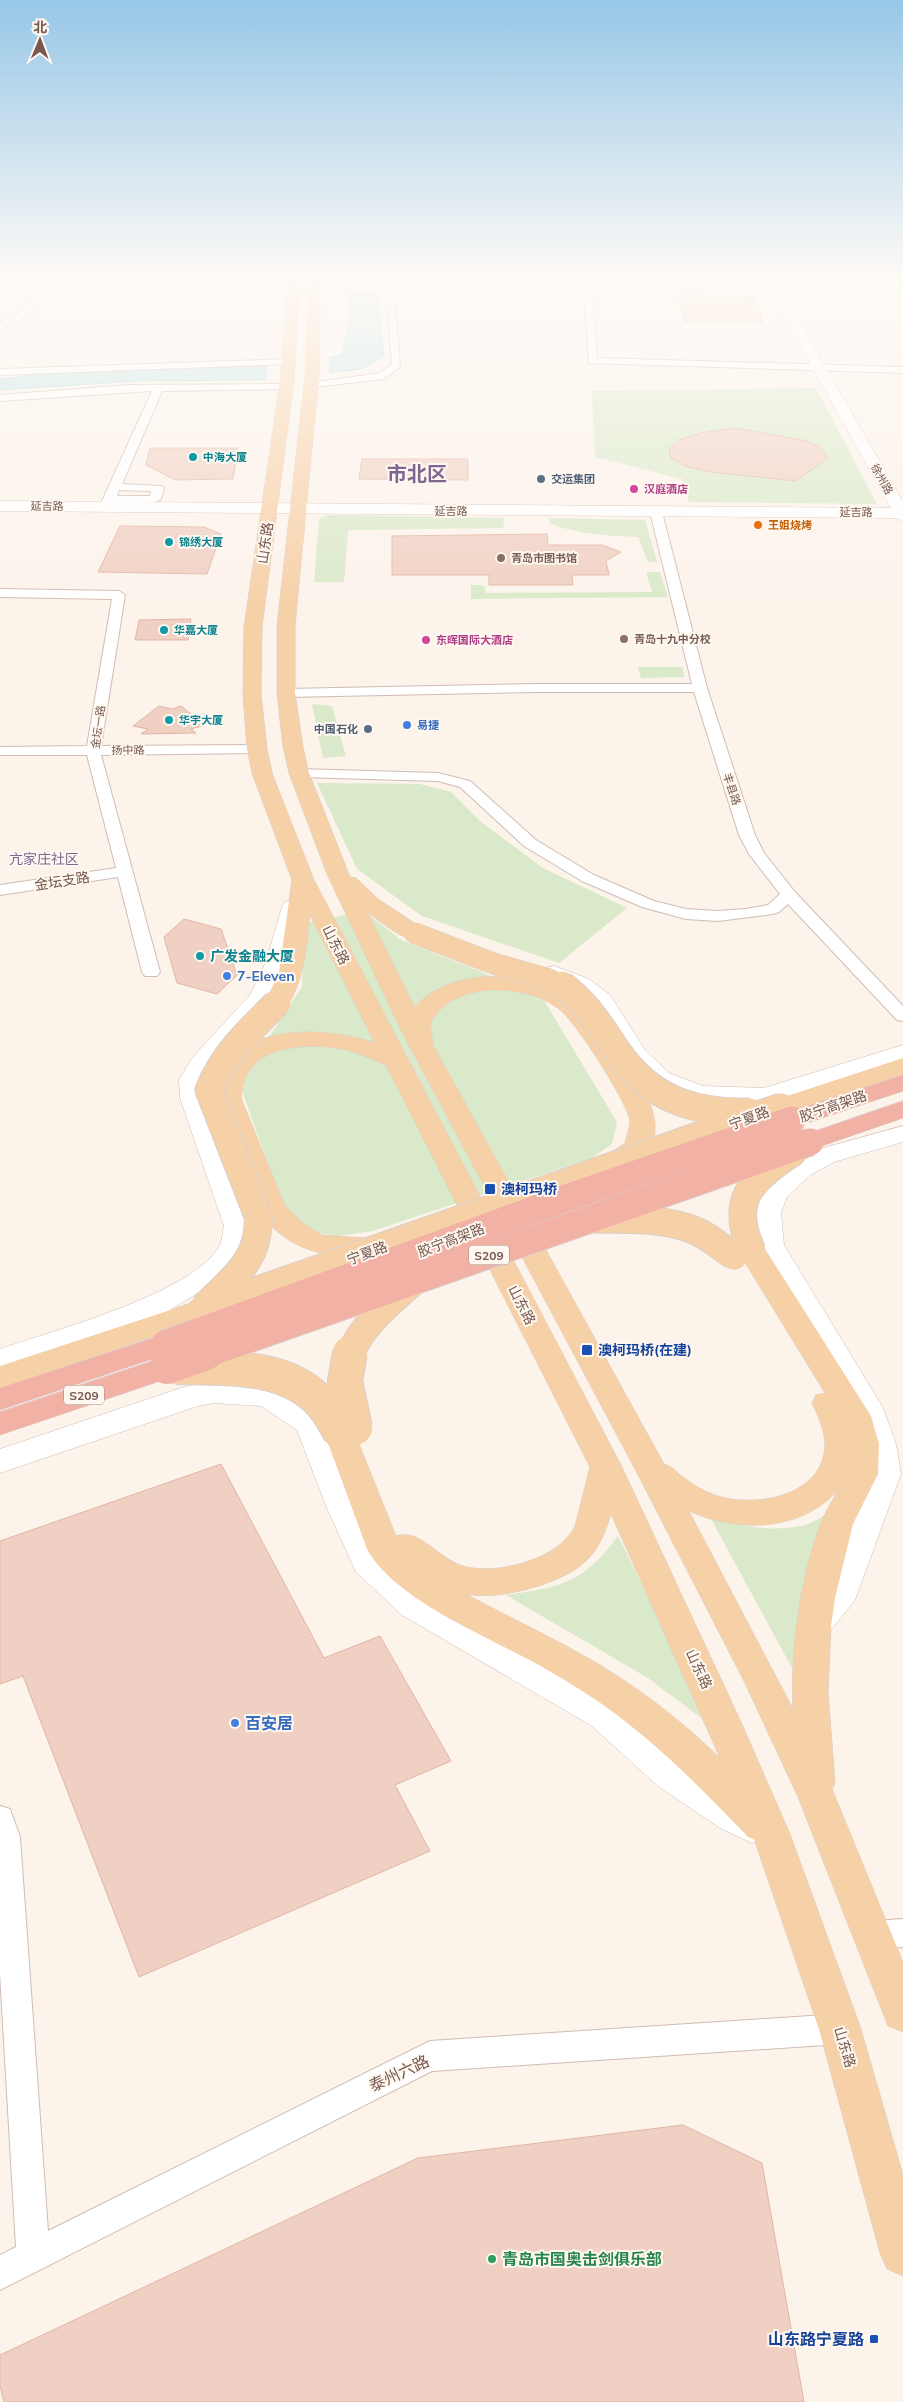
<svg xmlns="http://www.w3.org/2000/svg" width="903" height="2402" viewBox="0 0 903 2402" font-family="Mulish,'Noto Sans SC',sans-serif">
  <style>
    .green { fill: #dae9c9 }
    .water { fill: #bfe4e5; stroke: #a6d4d6 }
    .pier { fill: #fcf3eb }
    .building { fill: #f0d0c3; stroke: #e2b5a5 }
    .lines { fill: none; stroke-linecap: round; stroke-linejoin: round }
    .street-casing { stroke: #d0bcb3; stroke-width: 2 }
    .secondary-casing { stroke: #d3bcb0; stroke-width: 1 }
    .primary-casing { stroke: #d9d0cd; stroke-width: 1 }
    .highway-casing { stroke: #d9d0cd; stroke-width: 1 }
    .street { fill: #fff; fill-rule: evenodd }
    .secondary { fill: #fff; fill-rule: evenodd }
    .primary { fill: #f6d0a7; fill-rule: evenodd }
    .highway { fill: #f2b1a5; fill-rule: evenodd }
    .primary-bridge-far2-casing { stroke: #d9d0cd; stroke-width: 22; stroke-linecap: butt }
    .primary-bridge-far1-casing { stroke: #d9d0cd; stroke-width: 29; stroke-linecap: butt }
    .primary-bridge-casing { stroke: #d9d0cd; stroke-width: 36; stroke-linecap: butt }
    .highway-bridge-far1-casing { stroke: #d9d0cd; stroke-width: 29; stroke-linecap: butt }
    .highway-bridge-casing { stroke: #d9d0cd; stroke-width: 36; stroke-linecap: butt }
    .primary-bridge-far2 { stroke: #f6d0a7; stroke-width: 21 }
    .primary-bridge-far1 { stroke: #f6d0a7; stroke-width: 27 }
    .primary-bridge { stroke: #f6d0a7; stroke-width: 34 }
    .highway-bridge-far1 { stroke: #f2b1a5; stroke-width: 27 }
    .highway-bridge { stroke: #f2b1a5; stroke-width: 34 }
    .culture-dot { fill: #0f9aa8; stroke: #fef8f1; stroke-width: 2 }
    .service-dot { fill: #5c6f8a; stroke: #fef8f1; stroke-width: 2 }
    .hotel-dot { fill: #d1479c; stroke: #fef8f1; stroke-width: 2 }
    .food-dot { fill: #e8710a; stroke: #fef8f1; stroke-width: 2 }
    .education-dot { fill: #8d6e63; stroke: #fef8f1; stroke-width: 2 }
    .shop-dot { fill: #3f7fe0; stroke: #fef8f1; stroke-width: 2 }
    .transit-dot { fill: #1a4fb4; stroke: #fef8f1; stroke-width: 2 }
    .leisure-dot { fill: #2e9e5b; stroke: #fef8f1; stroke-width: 2 }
    .labels { text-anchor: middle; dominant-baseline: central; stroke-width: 4; stroke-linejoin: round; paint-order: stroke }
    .far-culture-label { font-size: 11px; font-weight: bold; fill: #0d838f; stroke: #fef8f1; text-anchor: start }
    .far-service-label { font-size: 11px; font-weight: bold; fill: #4e5e75; stroke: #fef8f1; text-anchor: start }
    .far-street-label { font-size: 11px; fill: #76584e; stroke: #fef8f1 }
    .far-hotel-label { font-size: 11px; font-weight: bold; fill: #b23c85; stroke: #fef8f1; text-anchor: start }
    .far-food-label { font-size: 11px; font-weight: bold; fill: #c56008; stroke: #fef8f1; text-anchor: start }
    .far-education-label { font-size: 11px; font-weight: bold; fill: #785e54; stroke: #fef8f1; text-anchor: start }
    .far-shop-label { font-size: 11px; font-weight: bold; fill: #366cbe; stroke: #fef8f1; text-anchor: start }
    .shield { fill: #fef8f1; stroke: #9f887f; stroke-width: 1 }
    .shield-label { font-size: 12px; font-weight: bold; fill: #76584e }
    .street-label { font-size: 14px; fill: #76584e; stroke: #fef8f1 }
    .far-quarter-label { font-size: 14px; fill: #7e6691; stroke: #fef8f1 }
    .culture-label { font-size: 14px; font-weight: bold; fill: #0d838f; stroke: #fef8f1; text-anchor: start }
    .shop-label { font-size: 14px; font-weight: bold; fill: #366cbe; stroke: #fef8f1; text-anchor: start }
    .transit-label { font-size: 14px; font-weight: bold; fill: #164399; stroke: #fef8f1; text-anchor: start }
    .near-shop-label { font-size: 16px; font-weight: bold; fill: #366cbe; stroke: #fef8f1; text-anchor: start }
    .near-street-label { font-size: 16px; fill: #76584e; stroke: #fef8f1 }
    .near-leisure-label { font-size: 16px; font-weight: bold; fill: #27864d; stroke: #fef8f1; text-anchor: start }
    .near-transit-label { font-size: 16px; font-weight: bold; fill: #164399; stroke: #fef8f1; text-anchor: end }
    .far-town-label { font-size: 20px; font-weight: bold; fill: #7e6691; stroke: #fef8f1 }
  </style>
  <rect width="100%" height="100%" fill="#fcf3eb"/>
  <path class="green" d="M816 388 877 504 689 502 682 479 595 457 592 391Z
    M327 515 503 518 504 528 348 530 344 582H314L319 519Z
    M549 518 645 520 657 562H648L638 537C607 536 580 534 550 524Z
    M646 572H660L668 597 471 599V585H484L486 593 652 592Z
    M638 667H682L685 677 641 678Z
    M312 704 332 706 346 756 323 758Z
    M317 783 420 784 451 792 480 821 543 868 627 908 559 963 422 916 357 869Z
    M364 911 401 940 482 972 545 1002 617 1122 612 1144 592 1158 373 1231 338 1236 307 1231 284 1208 242 1091 248 1069 302 987 304 923Z
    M832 1512 814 1558 792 1668 710 1517C740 1526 769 1532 801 1526 811 1524 823 1516 832 1512Z
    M618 1536 712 1726 648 1678 506 1595C563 1587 583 1583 618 1536Z"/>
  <path class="water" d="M349 279H376L384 356 361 369 258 380 135 381 0 390V379L42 374 293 364 342 355 349 325Z"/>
  <path class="pier" d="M329 357V374L267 380 268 364Z"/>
  <path class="building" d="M678 295 753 296 763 322H685Z
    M736 428 807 441 820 447 828 458 796 481 711 472 685 466 671 458 669 450 678 440 701 433Z
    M150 448H238L233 479 175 480 146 465Z
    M362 459H468V480L359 479Z
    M120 526 204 527 221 534 207 574 98 572Z
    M547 534 548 545H602L621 552 606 561 609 575H572L573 585H489V575H392V536Z
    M191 619 188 640H135L139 620Z
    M159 706 172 709 181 706 205 725 191 729 196 733 141 734 148 729 133 726Z
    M184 919 221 929 237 975 217 994 177 983 164 937Z
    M221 1464 324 1658 380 1636 451 1761 395 1785 430 1851 139 1977 23 1676 0 1684V1541Z
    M683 2125 762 2163 804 2402H4L0 2386V2355L418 2158Z"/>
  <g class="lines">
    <g class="street-casing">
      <path id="street" d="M388 279H396L394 287 400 367 383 379 306 388 305 386 310 383 380 373 392 364 386 287Z
        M588 284 592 287 597 358 903 367V373L589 363 584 287Z
        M38 285 45 287 32 312 0 331V324L25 308Z
        M289 359 294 362 292 364 0 375V369Z
        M286 384 291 387 290 389 162 391 122 484 162 486 164 488 161 499 155 502H114L110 509 106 510 100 507 103 499 152 391 0 401V395L128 385ZM119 490 151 491 150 496H117Z
        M656 509 662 512 707 688 755 835 764 853 795 892 903 1006V1021L897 1020 788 904 779 912 773 914 718 921 686 919 642 907 582 881 524 846 460 787 438 781 299 777 292 773 299 769 438 773 470 781 536 840 594 875 654 901 686 909 718 911 746 909 768 905 780 894 749 854 739 835 694 692H538L286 697 279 693 286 689 538 684H692L650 512Z
        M0 589 119 591 125 595 101 746 257 745 264 749 257 753 101 755 160 972 157 976H145L142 972 118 877 0 895V885L116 868 87 755H0V747L87 746 112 599 0 597Z
        M0 1806 10 1809 20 1837 48 2231 430 2041 840 2014 851 2019 855 2029 851 2039 840 2044 432 2071 0 2290V2255L16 2247 0 1973Z
        M903 1919V1947L873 1949 863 1945 858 1935 863 1925 873 1921Z"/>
    </g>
    <g class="secondary-casing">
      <path id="secondary" d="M763 279H775L777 282 903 284V292L781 290 903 502V521L896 518 0 511V501L891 508 769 290 335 291 294 289 0 292V284L294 281 335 283 765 282Z
        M293 900 301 902 304 907 290 962 273 998 215 1062 205 1080 206 1098 252 1226 248 1246 227 1275 160 1316 0 1371V1349C52 1331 195 1293 220 1245 222 1240 223 1232 224 1226L180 1098 179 1080 192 1058 250 995 266 962 282 907 285 902Z
        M554 966 589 979 610 995 645 1050 669 1073 703 1086 764 1088 903 1045V1061L766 1104H721L698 1101 651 1083 626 1060 592 1004 573 989 546 978 542 973 546 968Z
        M903 1126V1142L834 1162 810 1175 787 1197 781 1212 784 1245 883 1408 896 1444 901 1474 855 1600 826 1636 814 1640 802 1636 797 1626 802 1616 828 1584 869 1474 864 1444 853 1409 756 1245 753 1212 764 1189 790 1163 816 1150Z
        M214 1381 266 1384 277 1387 296 1397 320 1415 334 1441 358 1506 381 1555 426 1595 618 1704 684 1764 765 1814 771 1826 765 1838 752 1843 720 1828 658 1786 592 1726 402 1615 356 1572 326 1506 297 1430 261 1406 214 1403 198 1406 0 1473V1449L184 1387Z"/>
    </g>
    <g class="primary-casing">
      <path id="primary" d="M292 279H304L300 285 294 381 262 627 261 694 267 749 273 776 314 880 622 1467 741 1722 790 1834 861 2029 903 2175V2276L887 2269 880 2253 819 2029 754 1839 748 1837C701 1788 655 1741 599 1702 572 1684 544 1667 514 1652 470 1629 391 1594 367 1549L324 1432 329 1424 340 1420 351 1424 396 1536C420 1528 439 1559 463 1566 496 1576 560 1559 575 1526L590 1467 386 1065C372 1060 357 1052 342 1049 312 1043 258 1044 245 1079 242 1085 242 1092 241 1098L285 1206 304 1224 322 1235 363 1238 379 1235 389 1237 393 1244 389 1251C343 1263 291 1255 262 1215 255 1205 252 1191 247 1180 237 1152 226 1125 215 1098 218 1084 221 1070 231 1059 263 1023 334 1029 375 1043L310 915C306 947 305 980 286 1008L277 1010 268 1008 265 1003 279 972 292 880 253 776 247 749 243 694 244 627 280 381 288 285ZM611 1514 720 1758C684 1723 643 1691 600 1665 556 1639 510 1618 466 1594 498 1601 562 1584 586 1561 599 1549 606 1531 611 1514Z
        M309 279H321L319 375 295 626V693L303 747 309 773 350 877 356 878 378 899 422 928 425 933 422 938C403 943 384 923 368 913L415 1008C444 969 524 969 565 991 575 997 582 1004 590 1014L651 1106C660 1134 654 1148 631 1164 620 1171 614 1174 601 1171L598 1165 601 1159 625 1143C626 1137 630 1128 630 1121 628 1103 574 1019 559 1009 524 983 453 980 430 1023L433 1045 664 1464C671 1466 675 1470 680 1475 692 1484 706 1493 721 1497 760 1507 825 1495 825 1443 824 1428 818 1416 812 1403L816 1395 825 1393 738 1251 742 1244 752 1242 762 1244 871 1416 879 1444 878 1474 853 1524 835 1598 831 1626 828 1691 835 1783 832 1789 903 1962V2032L888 2026 798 1797 744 1681 634 1467 401 1030 327 874 289 773 283 747 277 693V626L305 375ZM838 1490C832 1501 825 1513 820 1525 800 1581 790 1650 793 1709L689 1511C737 1533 801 1532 838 1490Z
        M903 1058V1074L781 1115 772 1113 768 1107 772 1101Z
        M201 1300 211 1303 216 1310 211 1317 0 1388V1366Z"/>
    </g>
    <g class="highway-casing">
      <path id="highway" d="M903 1075V1091L792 1128 783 1126 779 1120 783 1114Z
        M903 1101V1118L810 1150 801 1148 797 1142 801 1136Z
        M165 1334 176 1337 180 1344 176 1351 0 1410V1388Z
        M167 1356 178 1359 182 1367 178 1375 0 1435V1412Z"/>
    </g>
    <use href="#street" class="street"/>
    <use href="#secondary" class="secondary"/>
    <use href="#primary" class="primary"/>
    <use href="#highway" class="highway"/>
    <g class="primary-bridge-far2-casing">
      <path id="primary-bridge-far2" d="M414 933 495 964 548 979 563 987"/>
    </g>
    <g class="primary-bridge-far1-casing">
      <path id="primary-bridge-far1" d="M562 985C587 1003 601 1027 618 1052 650 1099 694 1113 750 1112
        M594 1219C628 1220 666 1217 698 1232 711 1238 722 1248 734 1256
        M752 1251C728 1198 753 1179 795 1151
        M204 1307C232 1279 261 1259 258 1216L209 1090C223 1054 250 1030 277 1003
        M201 1310 781 1107
        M350 1355C362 1324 390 1303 414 1281"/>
    </g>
    <g class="primary-bridge-casing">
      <path id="primary-bridge" d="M350 1353 345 1381 355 1428
        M176 1367C224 1368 286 1364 321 1403 329 1412 334 1422 340 1432"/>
    </g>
    <g class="highway-bridge-far1-casing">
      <path id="highway-bridge-far1" d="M165 1344 558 1201 792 1120
        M203 1355 810 1142"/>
    </g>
    <g class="highway-bridge-casing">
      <path id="highway-bridge" d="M167 1367 206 1353"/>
    </g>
    <use href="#primary-bridge-far2" class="primary-bridge-far2"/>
    <use href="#primary-bridge-far1" class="primary-bridge-far1"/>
    <use href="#primary-bridge" class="primary-bridge"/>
    <use href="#highway-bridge-far1" class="highway-bridge-far1"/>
    <use href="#highway-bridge" class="highway-bridge"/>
  </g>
  <linearGradient id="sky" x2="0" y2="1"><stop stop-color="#97c7e7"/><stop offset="0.45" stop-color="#fefaf6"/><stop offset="1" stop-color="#fefaf6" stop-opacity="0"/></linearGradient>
  <rect width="903" height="615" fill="url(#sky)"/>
  <g class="culture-dot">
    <circle cx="193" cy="457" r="5"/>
    <circle cx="169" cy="542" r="5"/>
    <circle cx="164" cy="630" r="5"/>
    <circle cx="169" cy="720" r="5"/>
    <circle cx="200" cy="956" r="5"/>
  </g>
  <g class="service-dot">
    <circle cx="541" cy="479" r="5"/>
    <circle cx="368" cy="729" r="5"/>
  </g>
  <g class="hotel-dot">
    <circle cx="634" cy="489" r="5"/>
    <circle cx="426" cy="640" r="5"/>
  </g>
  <circle class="food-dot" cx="758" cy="525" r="5"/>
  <g class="education-dot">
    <circle cx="501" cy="558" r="5"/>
    <circle cx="624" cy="639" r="5"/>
  </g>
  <g class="shop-dot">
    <circle cx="407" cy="725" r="5"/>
    <circle cx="227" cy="976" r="5"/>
    <circle cx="235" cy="1723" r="5"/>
  </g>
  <g class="transit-dot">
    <rect x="484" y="1183" width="12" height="12" rx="2.5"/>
    <rect x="581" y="1344" width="12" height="12" rx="2.5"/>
    <rect x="869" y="2334" width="10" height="10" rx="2.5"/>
  </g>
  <circle class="leisure-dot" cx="492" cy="2259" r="5"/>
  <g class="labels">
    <g class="far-culture-label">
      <text x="203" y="457">中海大厦</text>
      <text x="179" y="542">锦绣大厦</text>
      <text x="174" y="630">华嘉大厦</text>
      <text x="179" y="720">华宇大厦</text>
    </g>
    <g class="far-service-label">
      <text x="551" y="479">交运集团</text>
      <text x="358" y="729" text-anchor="end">中国石化</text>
    </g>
    <g class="far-street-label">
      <text transform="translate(882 479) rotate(61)">徐州路</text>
      <text transform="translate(47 506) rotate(1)">延吉路</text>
      <text x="451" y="511">延吉路</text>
      <text x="856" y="512">延吉路</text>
      <text transform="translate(98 727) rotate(-82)">金坛一路</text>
      <text transform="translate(128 750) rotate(-1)">扬中路</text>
      <text transform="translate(732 789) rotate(72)">丰县路</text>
    </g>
    <g class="far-hotel-label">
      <text x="644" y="489">汉庭酒店</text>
      <text x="436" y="640">东晖国际大酒店</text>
    </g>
    <g class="far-food-label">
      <text x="768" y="525">王姐烧烤</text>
    </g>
    <g class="far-education-label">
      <text x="511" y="558">青岛市图书馆</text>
      <text x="634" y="639">青岛十九中分校</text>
    </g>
    <g class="far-shop-label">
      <text x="417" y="725">易捷</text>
    </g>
    <g class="shield">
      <rect x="469" y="1245.5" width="40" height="19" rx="4"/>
      <rect x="64" y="1385.5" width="40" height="19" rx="4"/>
    </g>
    <g class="shield-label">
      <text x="489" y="1255">S209</text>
      <text x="84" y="1395">S209</text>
    </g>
    <g class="street-label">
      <text transform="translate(265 543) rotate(-82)">山东路</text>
      <text transform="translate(62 881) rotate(-9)">金坛支路</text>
      <text transform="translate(336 945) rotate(63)">山东路</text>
      <text transform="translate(833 1106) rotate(-19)">胶宁高架路</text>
      <text transform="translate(749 1118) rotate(-20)">宁夏路</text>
      <text transform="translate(451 1240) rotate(-21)">胶宁高架路</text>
      <text transform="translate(367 1253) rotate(-20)">宁夏路</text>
      <text transform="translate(522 1305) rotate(63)">山东路</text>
      <text transform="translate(699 1669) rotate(65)">山东路</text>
      <text transform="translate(845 2047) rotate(73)">山东路</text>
    </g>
    <g class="far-quarter-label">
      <text x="44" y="859">亢家庄社区</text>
    </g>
    <g class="culture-label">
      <text x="210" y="956">广发金融大厦</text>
    </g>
    <g class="shop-label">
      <text x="237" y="976">7-Eleven</text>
    </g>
    <g class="transit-label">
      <text x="501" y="1189">澳柯玛桥</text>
      <text x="598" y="1350">澳柯玛桥(在建)</text>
    </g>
    <g class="near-shop-label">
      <text x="245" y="1723">百安居</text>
    </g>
    <g class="near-street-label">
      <text transform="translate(399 2073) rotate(-25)">泰州六路</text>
    </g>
    <g class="near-leisure-label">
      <text x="502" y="2259">青岛市国奥击剑俱乐部</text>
    </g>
    <g class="near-transit-label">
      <text x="864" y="2339">山东路宁夏路</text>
    </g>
    <g class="far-town-label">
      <text x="417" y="473">市北区</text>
    </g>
  </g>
  <g transform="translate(40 40) rotate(1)" stroke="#fef8f1" stroke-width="4" paint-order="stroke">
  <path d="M0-4L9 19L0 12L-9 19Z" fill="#76584e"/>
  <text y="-8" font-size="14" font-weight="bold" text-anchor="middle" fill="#76584e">北</text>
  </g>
</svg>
